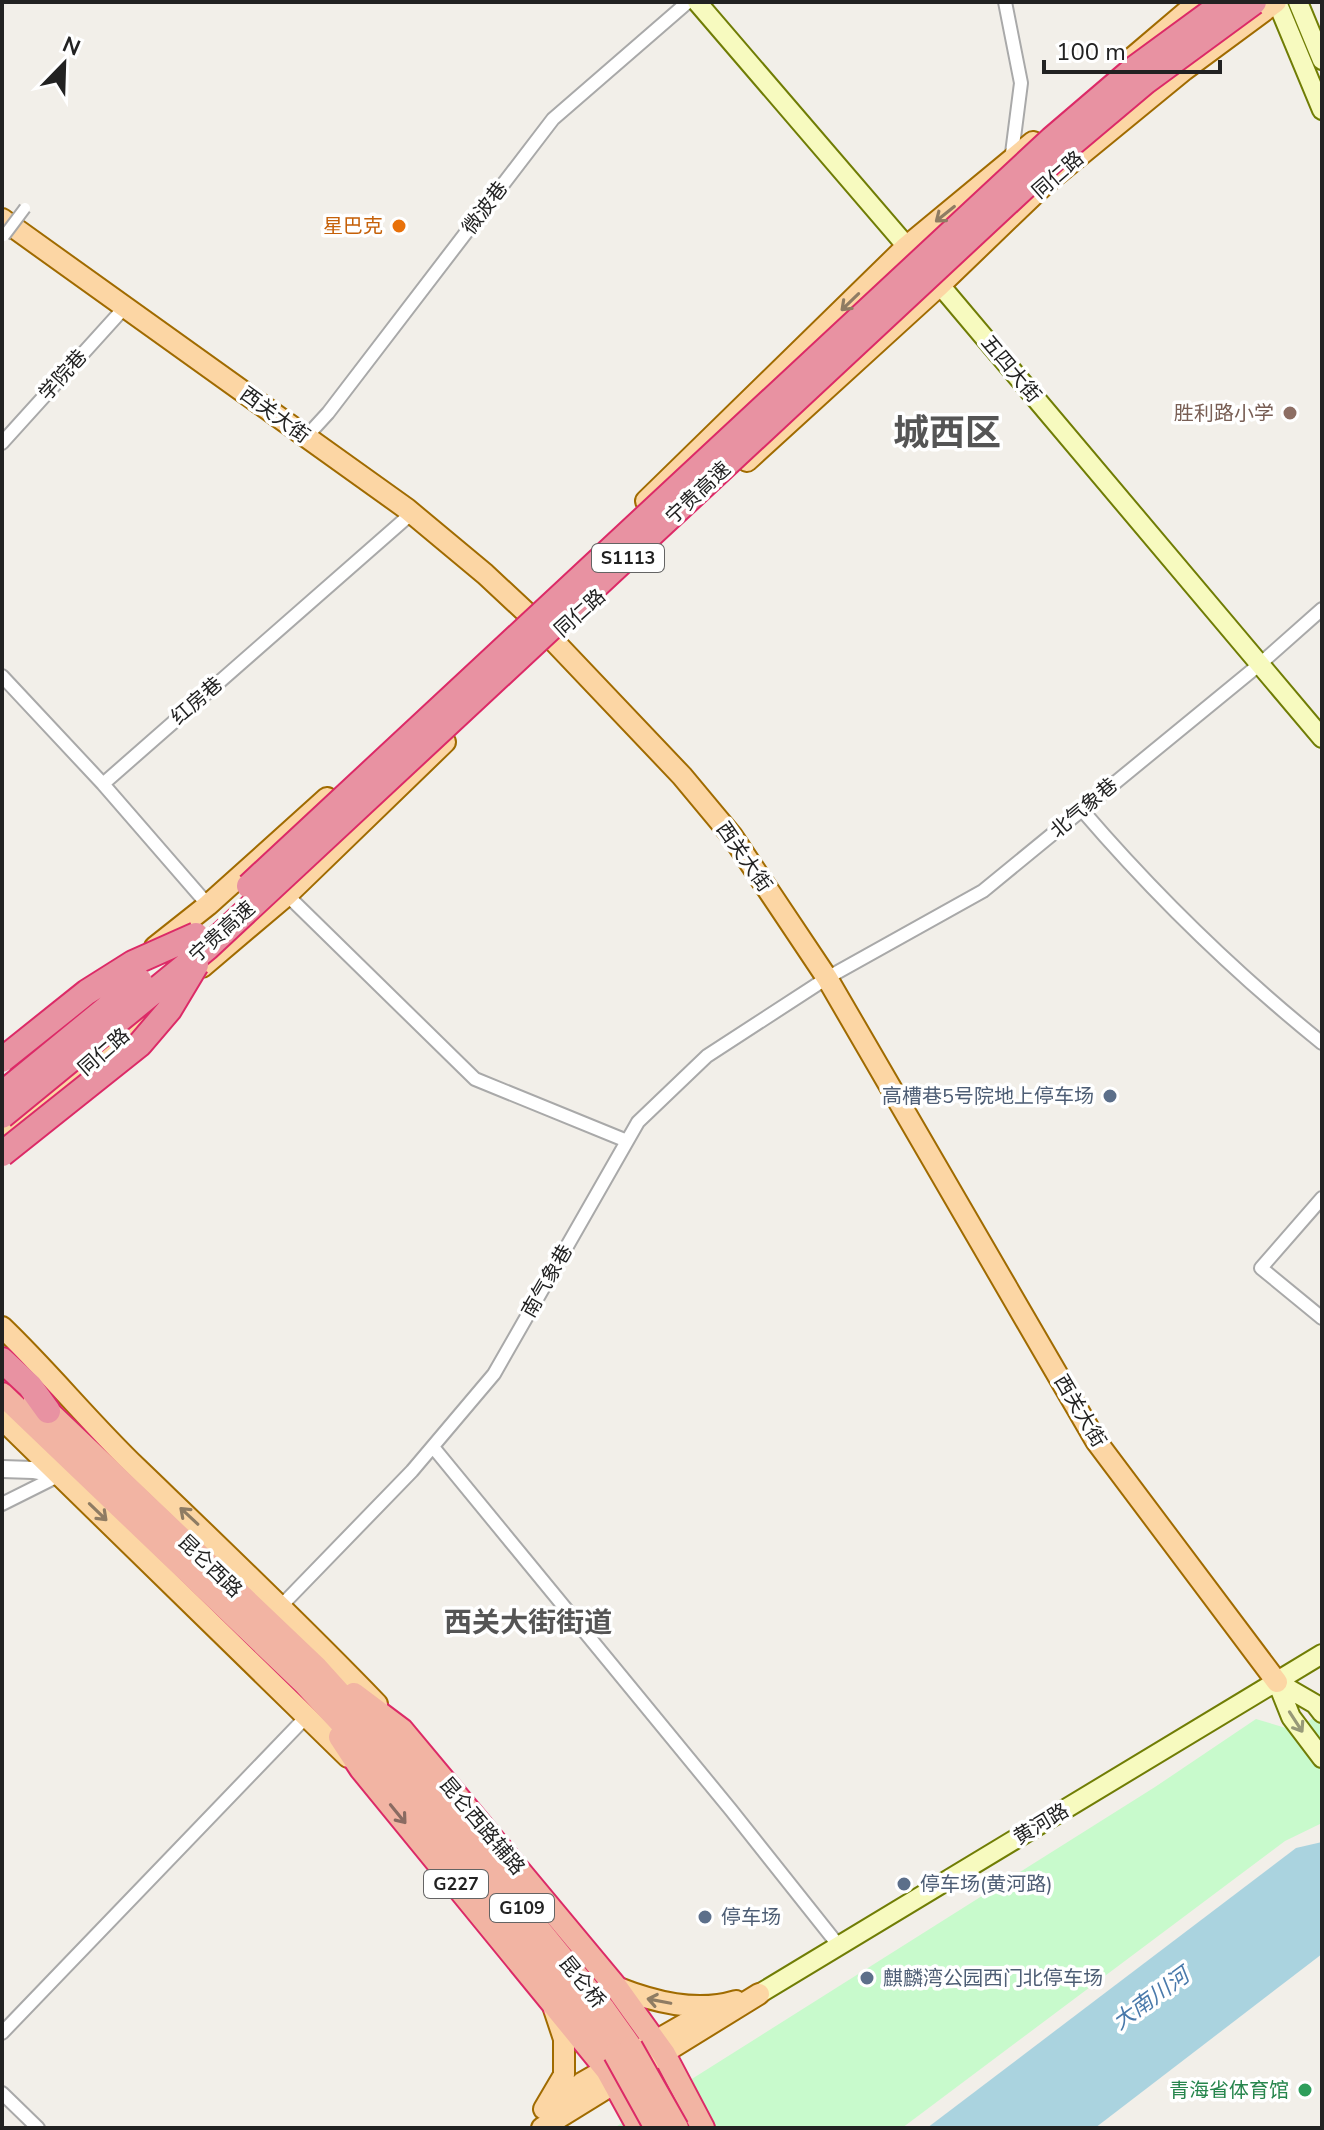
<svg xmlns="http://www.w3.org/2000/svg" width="1324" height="2130" viewBox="0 0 1324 2130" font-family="'Nunito Sans','Noto Sans SC',sans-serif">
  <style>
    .park { fill: #c8facc }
    .water { fill: #aad3df }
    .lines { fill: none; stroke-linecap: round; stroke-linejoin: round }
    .minor-casing { stroke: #a9a9a9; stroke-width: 16 }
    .tertiary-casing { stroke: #a9a9a9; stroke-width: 20 }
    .secondary-casing { stroke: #707d05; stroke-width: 22 }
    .primary-casing { stroke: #a06b00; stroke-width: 24 }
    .trunk-casing { stroke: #dc2a67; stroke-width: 26 }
    .motorway-casing { stroke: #dc2a67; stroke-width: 28 }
    .minor { stroke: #fff; stroke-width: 12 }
    .tertiary { stroke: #fff; stroke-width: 16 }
    .secondary { stroke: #f7fabf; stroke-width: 18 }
    .primary { stroke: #fcd6a4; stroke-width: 20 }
    .trunk { stroke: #f2b4a3; stroke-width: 22 }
    .motorway { stroke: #e892a2; stroke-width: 24 }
    .pedestrian-bridge-casing { stroke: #a9a9a9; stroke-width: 14; stroke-linecap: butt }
    .trunk-bridge-casing { stroke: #dc2a67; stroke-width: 26; stroke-linecap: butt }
    .motorway-bridge-casing { stroke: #dc2a67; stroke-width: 28; stroke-linecap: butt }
    .pedestrian-bridge { stroke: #fff; stroke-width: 10 }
    .trunk-bridge { stroke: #f2b4a3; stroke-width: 22 }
    .motorway-bridge { stroke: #e892a2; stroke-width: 24 }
    .oneway { stroke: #8f7c63 }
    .oneway2 { stroke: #979978 }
    .oneway3 { stroke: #8a6b62 }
    .food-dot { fill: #e8710a; stroke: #fff; stroke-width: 3 }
    .education-dot { fill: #8d6e63; stroke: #fff; stroke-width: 3 }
    .service-dot { fill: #5c6f8a; stroke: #fff; stroke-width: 3 }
    .leisure-dot { fill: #2e9e5b; stroke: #fff; stroke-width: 3 }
    .labels { text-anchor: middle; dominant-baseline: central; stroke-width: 7; stroke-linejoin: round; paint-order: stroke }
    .shield { fill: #fff; stroke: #646464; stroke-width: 2 }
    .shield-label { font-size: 18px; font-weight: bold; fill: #222 }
    .street-label { font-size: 20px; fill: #222; stroke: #fff }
    .food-label { font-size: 20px; fill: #c56008; stroke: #fff; text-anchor: end }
    .education-label { font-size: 20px; fill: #785e54; stroke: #fff; text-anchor: end }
    .service-label { font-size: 20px; fill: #4e5e75; stroke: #fff; text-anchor: start }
    .leisure-label { font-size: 20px; fill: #27864d; stroke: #fff; text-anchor: end }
    .water-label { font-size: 22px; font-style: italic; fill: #4a7aab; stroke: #fff }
    .district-label { font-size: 28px; font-weight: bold; fill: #555; stroke: #fff }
    .town-label { font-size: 36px; font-weight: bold; fill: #555; stroke: #fff }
  </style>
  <rect width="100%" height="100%" fill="#f2efe9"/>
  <path class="park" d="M1322 1711V1823L1285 1841 902 2128H614L1155 1787 1256 1719 1296 1731Z"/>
  <path class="water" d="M1322 1842V1954L1095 2128H927L1296 1848Z"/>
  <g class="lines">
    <g class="minor-casing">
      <path id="minor" d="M1005 2 1021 83 1011 161
        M306 437 328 413 553 119 688 2
        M2 443 125 307
        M2 676 103 784 208 905
        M103 784 412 513
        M1082 810C1155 895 1234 972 1322 1043
        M287 895 475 1079 627 1141
        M1322 1198 1261 1268 1322 1318
        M433 1447 731 1810 839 1946
        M2 1504 60 1475
        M282 1605 412 1471 494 1374 638 1122 707 1056 827 978 983 891 1260 664 1322 609
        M2 2033 307 1716
        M2 2093 38 2128"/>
    </g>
    <g class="tertiary-casing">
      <path id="tertiary" d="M2 1469 33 1470 60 1475"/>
    </g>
    <g class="secondary-casing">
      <path id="secondary" d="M697 2 940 285 1322 738
        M1277 2 1322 110
        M1298 2 1322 60
        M1277 1682 1291 1717 1322 1758
        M1277 1682 1315 1704 1322 1713
        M759 1994 1322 1654"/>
    </g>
    <g class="primary-casing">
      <path id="primary" d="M1131 59 1198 2
        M2 219 407 509 485 574 529 615 682 776 732 836 827 978 1096 1441 1277 1682
        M747 461 940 285 1045 184 1184 70 1276 2
        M646 501 906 247 1033 142
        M155 947 208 905 327 798
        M202 967 287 895 445 742
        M2 1140 175 991
        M2 1327C49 1372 90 1423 137 1468 218 1546 299 1623 377 1704
        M2 1419 348 1757
        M616 1987C654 2002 696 2013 736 2001
        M555 2108 582 2083 699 2016
        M544 2109 564 2075V2039L554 2009
        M542 2128 759 1994"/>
    </g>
    <g class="trunk-casing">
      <path id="trunk" d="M2 1394 304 1683 396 1782 584 2010 615 2054
        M35 1399 317 1668 410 1771 604 2009 631 2047
        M354 1694 402 1730 616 1987 664 2054 703 2128
        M340 1737 361 1769 607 2070 639 2128"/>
    </g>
    <g class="motorway-casing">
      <path id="motorway" d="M2 1360 30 1386 48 1411"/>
    </g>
    <use href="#minor" class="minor"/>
    <use href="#tertiary" class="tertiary"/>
    <use href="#secondary" class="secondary"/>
    <use href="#primary" class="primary"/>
    <use href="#trunk" class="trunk"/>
    <use href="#motorway" class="motorway"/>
    <g class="pedestrian-bridge-casing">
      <path id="pedestrian-bridge" d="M4 236 25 208"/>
    </g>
    <g class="trunk-bridge-casing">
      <path id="trunk-bridge" d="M631 2047 677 2128
        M615 2054 656 2128"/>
    </g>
    <g class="motorway-bridge-casing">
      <path id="motorway-bridge" d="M249 886 1052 139 1135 68 1225 2
        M2 1060 87 992 133 963 196 935
        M2 1094 140 981
        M2 1116 207 948 1063 151 1145 82 1254 2
        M2 1154 140 1044 169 1010 196 965"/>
    </g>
    <use href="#pedestrian-bridge" class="pedestrian-bridge"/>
    <use href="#trunk-bridge" class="trunk-bridge"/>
    <use href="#motorway-bridge" class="motorway-bridge"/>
  </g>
  <defs><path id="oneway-shaft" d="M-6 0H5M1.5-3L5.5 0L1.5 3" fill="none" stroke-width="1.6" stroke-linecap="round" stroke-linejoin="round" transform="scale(2)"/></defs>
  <g class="oneway">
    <use href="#oneway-shaft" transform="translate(945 214) rotate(141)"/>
    <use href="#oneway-shaft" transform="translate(850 302) rotate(136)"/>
    <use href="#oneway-shaft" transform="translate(98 1512) rotate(44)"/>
    <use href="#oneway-shaft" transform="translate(189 1516) rotate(-137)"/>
    <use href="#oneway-shaft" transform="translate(659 2001) rotate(-169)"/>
  </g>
  <use class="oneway2" href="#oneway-shaft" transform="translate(1296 1722) rotate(57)"/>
  <use class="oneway3" href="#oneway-shaft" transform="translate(398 1814) rotate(51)"/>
  <circle class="food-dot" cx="399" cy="226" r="8"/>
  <circle class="education-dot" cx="1290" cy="413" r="8"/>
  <g class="service-dot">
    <circle cx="1110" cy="1096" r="8"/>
    <circle cx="904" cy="1884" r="8"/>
    <circle cx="705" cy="1917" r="8"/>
    <circle cx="867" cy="1978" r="8"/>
  </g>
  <circle class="leisure-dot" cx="1305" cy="2090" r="8"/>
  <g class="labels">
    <g class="shield">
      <rect x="592" y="544" width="72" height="28" rx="6"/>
      <rect x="424" y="1870" width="64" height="28" rx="6"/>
      <rect x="490" y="1894" width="64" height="28" rx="6"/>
    </g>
    <g class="shield-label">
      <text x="628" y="558">S1113</text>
      <text x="456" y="1884">G227</text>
      <text x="522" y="1908">G109</text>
    </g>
    <g class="street-label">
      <text transform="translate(1058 175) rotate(-41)">同仁路</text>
      <text transform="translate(485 208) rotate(-53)">微波巷</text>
      <text transform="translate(1011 369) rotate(50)">五四大街</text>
      <text transform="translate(63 375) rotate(-48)">学院巷</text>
      <text transform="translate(275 415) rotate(36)">西关大街</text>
      <text transform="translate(698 493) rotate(-43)">宁贵高速</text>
      <text transform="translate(580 613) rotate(-42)">同仁路</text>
      <text transform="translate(197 701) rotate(-41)">红房巷</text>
      <text transform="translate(1084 808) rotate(-40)">北气象巷</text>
      <text transform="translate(744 857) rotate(55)">西关大街</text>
      <text transform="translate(222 932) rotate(-42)">宁贵高速</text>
      <text transform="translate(104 1052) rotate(-41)">同仁路</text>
      <text transform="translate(547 1281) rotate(-60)">南气象巷</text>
      <text transform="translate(1080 1411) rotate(59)">西关大街</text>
      <text transform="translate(210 1566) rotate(44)">昆仑西路</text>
      <text transform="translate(1041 1824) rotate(-31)">黄河路</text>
      <text transform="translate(482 1826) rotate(50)">昆仑西路辅路</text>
      <text transform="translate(582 1982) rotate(51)">昆仑桥</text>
    </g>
    <g class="food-label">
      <text x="383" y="226">星巴克</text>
    </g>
    <g class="education-label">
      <text x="1274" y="413">胜利路小学</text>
    </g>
    <g class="service-label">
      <text x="1094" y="1096" text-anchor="end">高槽巷5号院地上停车场</text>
      <text x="920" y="1884">停车场(黄河路)</text>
      <text x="721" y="1917">停车场</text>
      <text x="883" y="1978">麒麟湾公园西门北停车场</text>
    </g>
    <g class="leisure-label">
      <text x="1289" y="2090">青海省体育馆</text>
    </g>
    <g class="water-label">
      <text transform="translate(1151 1999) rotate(-36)">大南川河</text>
    </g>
    <g class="district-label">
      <text x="528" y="1623">西关大街街道</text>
    </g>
    <g class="town-label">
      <text x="947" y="433">城西区</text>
    </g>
  </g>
  <rect width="1324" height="2130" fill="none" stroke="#222222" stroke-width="8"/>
  <g transform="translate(64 64) rotate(23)" stroke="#ffffff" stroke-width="6" paint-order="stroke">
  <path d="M0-6L14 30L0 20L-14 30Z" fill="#222222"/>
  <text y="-12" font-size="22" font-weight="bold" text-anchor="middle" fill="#222222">N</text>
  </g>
  <path d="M1044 60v12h176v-12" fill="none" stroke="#222222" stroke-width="4"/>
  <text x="1056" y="60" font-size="24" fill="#222222" stroke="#ffffff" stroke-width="6" paint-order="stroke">100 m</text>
</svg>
